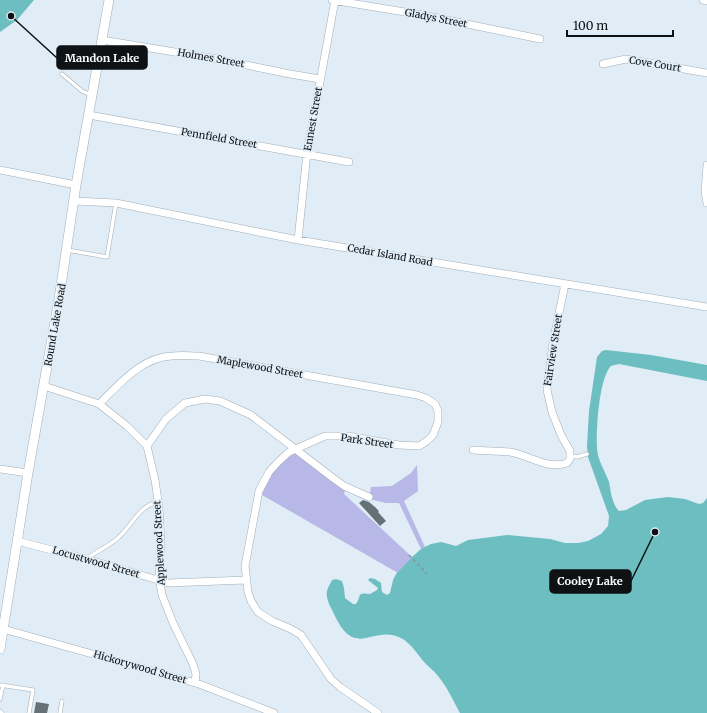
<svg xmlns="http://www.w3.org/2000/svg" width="707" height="713" viewBox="0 0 707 713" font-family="Merriweather,serif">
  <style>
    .green { fill: #b8b8e8 }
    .water { fill: #6dbec1 }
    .building { fill: #647277 }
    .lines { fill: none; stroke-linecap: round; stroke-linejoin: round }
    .service-casing { stroke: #a2adb6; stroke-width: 4.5 }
    .minor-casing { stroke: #a2adb6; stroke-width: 8 }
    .tertiary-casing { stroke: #a2adb6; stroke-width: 10 }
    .path { stroke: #8a939a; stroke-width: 1.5; stroke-dasharray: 3 3; stroke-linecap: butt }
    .service { stroke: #fff; stroke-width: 3.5 }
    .minor { stroke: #fff; stroke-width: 7 }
    .tertiary { stroke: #fff; stroke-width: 9 }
    .labels { text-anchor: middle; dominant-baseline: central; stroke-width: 3.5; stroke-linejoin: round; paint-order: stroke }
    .street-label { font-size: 10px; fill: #0e1215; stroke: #e1edf6 }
    .leader { fill: none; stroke: #0e1215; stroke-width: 1.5 }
    .callout-dot { fill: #0e1215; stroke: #e1edf6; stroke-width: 1.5 }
    .callout { fill: #0e1215; stroke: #0e1215; stroke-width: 1.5 }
    .callout-label { font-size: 11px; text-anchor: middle; font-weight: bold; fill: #fff }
  </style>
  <rect width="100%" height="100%" fill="#e1edf6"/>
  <path class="green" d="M295 453 332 482 345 490 344 494 412 557 398 573 262 495C268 476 278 464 295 453Z
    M417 465 418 491 404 501 425 547 421 549 399 503H386L369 499 371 487 392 486 411 473Z"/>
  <path class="water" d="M0 0H34L17 20 0 32Z
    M606 350 651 355 707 365V381L619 364 611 366C599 378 596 430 597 447 597 459 605 471 609 482 611 492 612 504 619 511L626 510 645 500 668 497 685 499 699 504 703 503 707 498V713H460C453 700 447 687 438 676 434 671 430 668 425 663 418 655 412 645 403 639 373 622 356 662 334 614 330 606 324 596 328 588 329 585 331 583 332 580L336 579 342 581 344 588 345 598 353 604H356C362 595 356 592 370 594L377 590 378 588 368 580 370 578 375 579 381 583 382 592 387 595 390 593 393 580 396 574 412 557 421 549 431 544 441 542 456 546 468 540 507 535 550 539 565 543H578L588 541 601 534 608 526 609 516 588 457 587 446 589 411 597 357 602 351Z"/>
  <path class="building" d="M363 500 369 502 375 507 379 511 378 512 386 521 380 526 359 503Z
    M36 702 49 704 47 713H34Z"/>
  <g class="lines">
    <g class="service-casing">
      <path id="service" d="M62 74 82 91 91 95
        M67 250 107 257 116 203
        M570 456 577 457 587 454
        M88 558C98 550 110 546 119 537 132 525 140 505 158 502
        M0 685 33 690 29 713
        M0 699 3 685
        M0 711 2 713
        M60 713 62 701"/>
    </g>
    <g class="minor-casing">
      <path id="minor" d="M332 0 423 15 540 39
        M703 0 707 1
        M102 40 217 59 290 74 320 79
        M603 64 626 59 707 73
        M89 115 349 162
        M707 165 705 192 707 203
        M0 170 76 185
        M74 201 116 203 298 240 707 307
        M298 240 307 153 335 0
        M44 386 99 404 127 426 147 446 155 480 159 508 161 544 159 577 162 595 173 623 193 664 196 674 195 683
        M99 404C119 385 141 357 172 356 181 355 190 356 199 356L417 395 426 398 435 404 438 411V422L433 435 427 441 419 446 399 445 348 436H325L289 452 278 462 269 472 259 491 245 566 248 592 251 601 258 612 272 621 291 629 301 635 331 679 340 687 378 713
        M147 446 166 419 185 403 205 399 220 401 251 415 333 478 344 486 369 497
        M473 450C485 451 498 451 510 452 529 455 548 470 567 463L570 459V451L561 435 552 412 547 390 553 343 565 284
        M0 469 28 473
        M17 541 87 559 168 583 246 580
        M0 628 199 684 274 713"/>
    </g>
    <g class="tertiary-casing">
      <path id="tertiary" d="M0 649 28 473 59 299 76 185 109 0"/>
    </g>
    <path class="path" d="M409 555 427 574"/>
    <use href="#service" class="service"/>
    <use href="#minor" class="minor"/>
    <use href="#tertiary" class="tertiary"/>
  </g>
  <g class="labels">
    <g class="street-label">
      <text transform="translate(436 18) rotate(11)">Gladys Street</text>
      <text transform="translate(211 58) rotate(10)">Holmes Street</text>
      <text transform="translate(655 64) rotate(9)">Cove Court</text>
      <text transform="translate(313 119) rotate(-80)">Ennest Street</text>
      <text transform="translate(219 138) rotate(10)">Pennfield Street</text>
      <text transform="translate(390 255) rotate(10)">Cedar Island Road</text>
      <text transform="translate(55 325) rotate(-80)">Round Lake Road</text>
      <text transform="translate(553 350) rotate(-81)">Fairview Street</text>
      <text transform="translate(260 367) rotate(10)">Maplewood Street</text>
      <text transform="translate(367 441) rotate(8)">Park Street</text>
      <text transform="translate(159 543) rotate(-93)">Applewood Street</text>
      <text transform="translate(96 562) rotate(16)">Locustwood Street</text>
      <text transform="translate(140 667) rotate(16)">Hickorywood Street</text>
    </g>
  </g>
  <path class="leader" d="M11 16L57 58M655 532L631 581"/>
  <g class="callout-dot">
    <circle cx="11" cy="16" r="4"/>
    <circle cx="655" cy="532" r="4"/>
  </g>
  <g class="callout">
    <rect x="57" y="46" width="90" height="23" rx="4"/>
    <rect x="550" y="570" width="81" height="23" rx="4"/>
  </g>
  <g class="callout-label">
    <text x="102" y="62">Mandon Lake</text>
    <text x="590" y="585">Cooley Lake</text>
  </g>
  <path d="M567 30v6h106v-6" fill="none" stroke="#0e1215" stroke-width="2"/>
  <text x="573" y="30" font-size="12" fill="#0e1215" stroke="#e1edf6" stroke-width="3" paint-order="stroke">100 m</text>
</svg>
